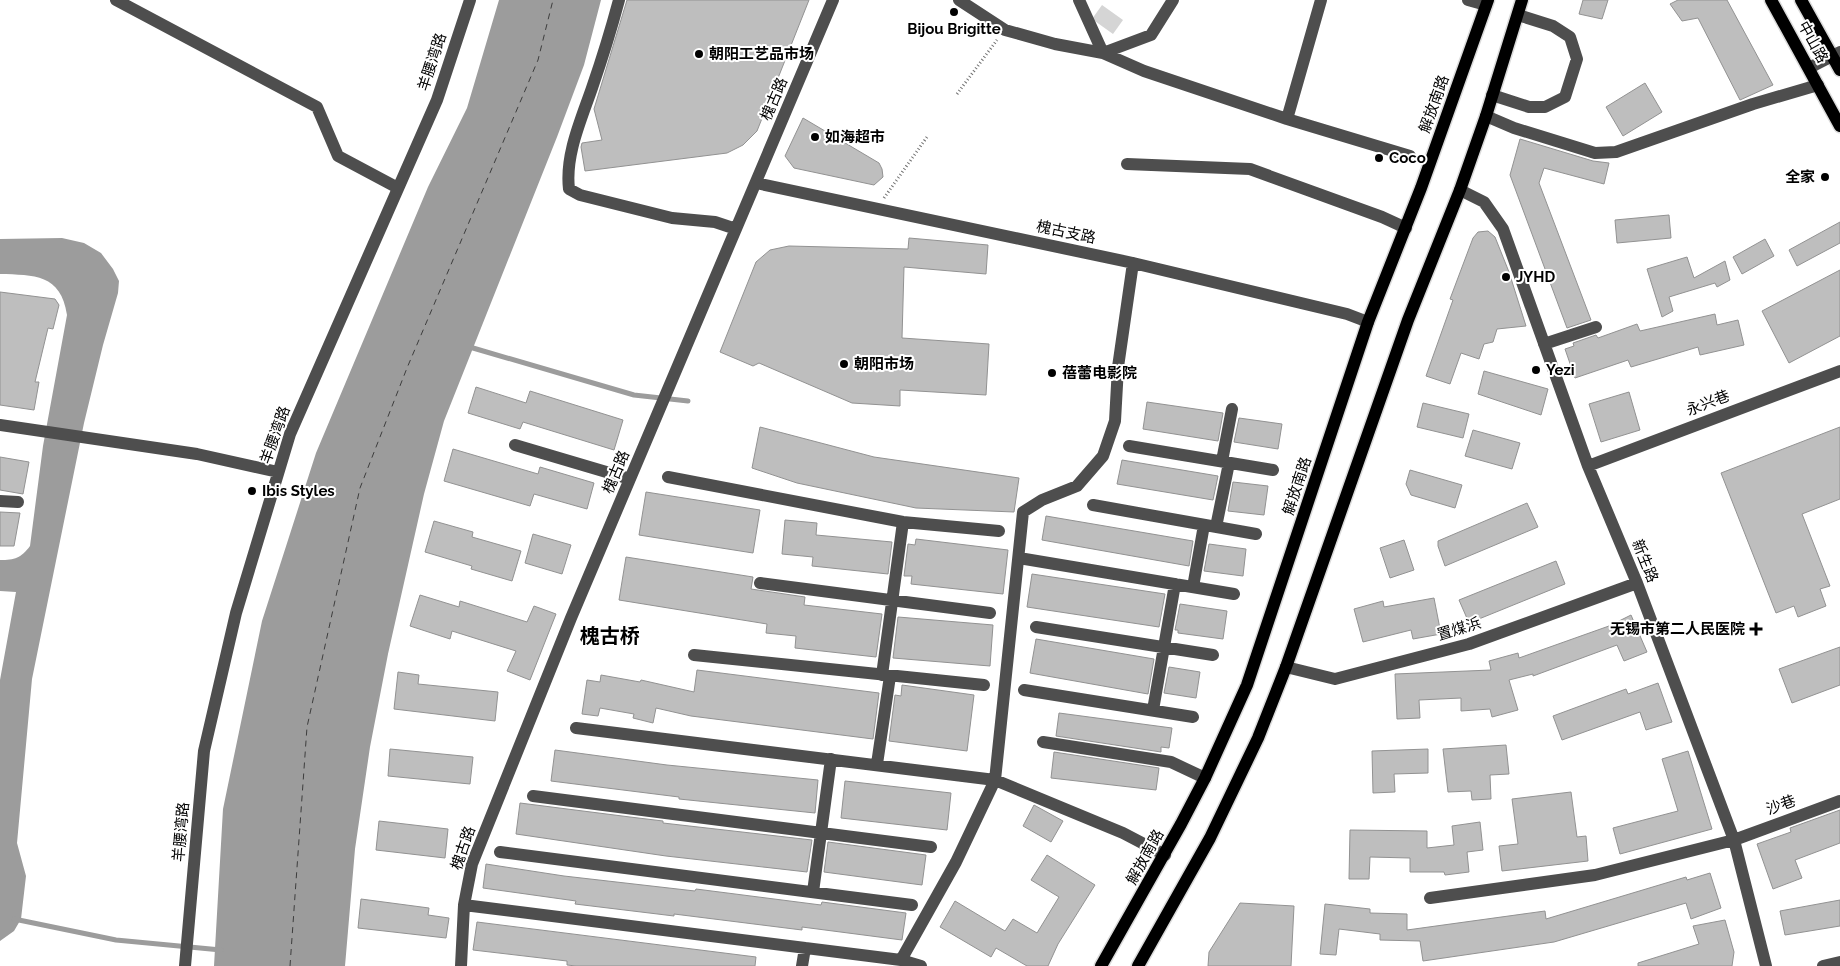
<svg xmlns="http://www.w3.org/2000/svg" width="1840" height="966" viewBox="0 0 1840 966" font-family="Raleway,'Noto Sans SC',sans-serif">
  <style>
    .green { fill: #d5d5d5 }
    .water { fill: #9c9c9c }
    .lines { fill: none; stroke-linecap: round; stroke-linejoin: round }
    .stream { stroke: #9c9c9c; stroke-width: 5 }
    .ferry { stroke: #3d3d3d; stroke-width: 1; stroke-dasharray: 6 5; stroke-linecap: butt }
    .building { fill: #bebebe; stroke: #929292 }
    .major-casing { stroke: #dbdbdb; stroke-width: 15 }
    .path { stroke: #707070; stroke-width: 3; stroke-dasharray: 1 2.5; stroke-linecap: butt }
    .minor { stroke: #4e4e4e; stroke-width: 12 }
    .major { stroke: #000; stroke-width: 12 }
    .poi-dot { fill: #000; stroke: #fff; stroke-width: 2 }
    .labels { text-anchor: middle; dominant-baseline: central; stroke-width: 4; stroke-linejoin: round; paint-order: stroke }
    .poi-label { font-size: 15px; font-weight: bold; fill: #000; stroke: #fff; text-anchor: start }
    .street-label { font-size: 15px; fill: #000; stroke: #fff }
    .district-label { font-size: 20px; font-weight: bold; fill: #000; stroke: #fff }
  </style>
  <rect width="100%" height="100%" fill="#fff"/>
  <path class="green" d="M1102 5 1123 20 1113 34 1092 19Z"/>
  <path class="water" d="M499 0H601L584 65 557 137 444 421 424 494 388 654 370 747 355 849 345 966H214L223 809 262 621 316 453 428 187 467 108Z
    M62 238 84 243 101 253 113 269 119 281 118 293 103 345 84 423 32 679 17 843 26 876 21 919 14 931 0 941V680L16 592 0 591V560C15 560 21 558 30 546L43 446 67 315C61 274 34 275 0 274V239Z"/>
  <g class="lines">
    <path class="stream" d="M473 348 634 395 688 401
      M14 919 116 940 221 950"/>
    <path class="ferry" d="M290 966 307 727 360 488 407 368 538 60 553 0"/>
  </g>
  <path class="building" d="M627 0H809L757 131 743 145 727 153 585 171 581 147 582 143 602 140 594 109Z
    M1583 0H1608L1602 19 1579 14Z
    M1678 0H1727L1773 85 1740 100 1698 18 1682 21 1670 4Z
    M1645 83 1662 112 1623 136 1606 107Z
    M803 118 879 163 882 169 883 177 874 185 794 168 785 156Z
    M1520 139 1593 161 1609 163 1604 184 1544 168 1539 183 1591 320 1567 328 1510 175Z
    M1669 215 1671 238 1617 243 1615 220Z
    M1840 222V243L1797 266 1789 250Z
    M1488 231 1495 237 1509 272 1526 326 1497 329 1493 342 1484 344 1479 359 1461 353 1450 384 1426 376 1453 300 1450 299 1473 238 1478 232Z
    M909 238 988 245 986 274 904 267 902 338 989 344 986 395 900 390V406L852 403 759 363 753 366 720 352 756 262 770 250 789 246 908 249Z
    M1765 239 1774 256 1742 274 1733 257Z
    M1687 257 1694 278 1725 261 1730 280 1717 287 1715 283 1669 297 1673 311 1662 317 1647 269Z
    M1840 270V336L1789 363 1762 311Z
    M0 292 55 299 59 305 53 329 48 328 35 382H39L34 410 0 405Z
    M1715 314 1717 325 1738 320 1744 345 1700 355 1698 347 1631 367 1628 360 1575 378 1565 349 1574 346 1573 343 1596 335 1598 338 1637 324 1640 331Z
    M1484 371 1548 389 1541 415 1478 394Z
    M476 387 526 403 530 391 623 420 614 450 523 422 520 429 468 413Z
    M1629 392 1640 430 1601 442 1589 404Z
    M1147 402 1223 413 1218 441 1143 429Z
    M1423 403 1469 414 1463 438 1417 427Z
    M1239 418 1282 424 1278 449 1234 442Z
    M760 427 874 457 1019 478 1014 512 916 508 797 483 752 468Z
    M1840 427V499L1802 514 1830 586 1820 589 1826 606 1798 617 1794 606 1776 613 1721 473Z
    M1473 430 1520 443 1512 469 1465 456Z
    M453 449 538 474 540 467 594 483 587 509 534 494 530 506 444 481Z
    M0 457 29 462 23 494 0 490Z
    M1122 460 1218 476 1213 500 1117 484Z
    M1410 470 1462 485 1455 508 1411 495 1406 484Z
    M1233 482 1268 486 1264 515 1228 511Z
    M646 492 760 510 753 553 639 535Z
    M1527 503 1538 527 1445 566 1438 546V541Z
    M0 512 20 513 14 546H0Z
    M1046 516 1193 541 1189 566 1042 540Z
    M785 520 817 523 816 535 892 542 888 574 812 566 813 557 782 554Z
    M434 521 473 532 472 537 521 551 512 581 471 569 472 566 425 552Z
    M533 534 571 545 562 574 525 563Z
    M916 539 1008 550 1003 594 911 584 912 576H904L908 544 915 545Z
    M1404 540 1414 570 1390 578 1380 548Z
    M1209 544 1246 549 1243 576 1204 571Z
    M626 557 753 577 751 589 805 597 804 605 882 614 876 657 795 648 796 636 766 633 767 624 619 600Z
    M1556 561 1565 584 1469 623 1459 600Z
    M1032 574 1165 594 1159 627 1027 607Z
    M420 595 459 607 460 601 527 622 534 606 556 614 530 680 507 671 516 651 452 631 450 639 410 626Z
    M1434 598 1441 634 1413 639 1411 630 1363 642 1354 609 1383 601 1384 607Z
    M1180 604 1227 611 1223 639 1178 633V630H1175Z
    M1631 615 1647 652 1624 661 1617 645 1533 676V674L1509 680 1518 710 1492 717 1490 709 1461 711V698L1419 700 1420 718 1397 719 1395 674 1491 670 1489 661 1518 653 1519 658 1609 626Z
    M898 617 993 625 990 666 893 658Z
    M1036 639 1154 659 1148 694 1030 673Z
    M1840 647V685L1792 703 1779 669Z
    M1169 667 1200 672 1196 698 1164 693Z
    M697 670 879 693 873 739 691 716 656 708 653 723 633 718 634 714 600 708 598 716 582 714 587 680 600 682 601 675 640 682 641 680 694 692Z
    M398 672 419 675 418 684 498 692 495 721 394 709Z
    M1658 683 1672 722 1646 730 1640 712 1562 740 1553 716 1626 689 1628 694Z
    M902 685 974 695 967 751 889 741 895 695 901 696Z
    M1059 713 1172 728 1169 748 1161 747V752L1056 736Z
    M1506 745 1509 774 1490 775 1491 799 1472 800 1471 791 1448 792 1443 749Z
    M390 749 473 757 470 784 388 776Z
    M1428 749V773L1394 774 1395 792 1373 793 1372 751Z
    M555 750 667 765 818 780 815 813 679 799V797L551 781Z
    M1688 751 1712 829 1620 854 1613 828 1678 811 1662 759Z
    M1054 752 1159 768 1156 790 1051 778Z
    M845 781 951 793 947 830 841 818Z
    M1571 792 1577 837 1586 836 1588 861 1502 871 1499 846 1518 844 1512 799Z
    M520 803 630 817 663 821V823L812 840 807 872 666 856 516 834Z
    M1034 805 1063 821 1051 842 1023 826Z
    M1840 810V843L1795 860 1802 878 1773 889 1757 844 1791 832 1790 828Z
    M379 821 448 829 445 858 376 850Z
    M1480 822 1483 850 1467 852 1469 872 1445 875 1444 872H1410V858L1370 857 1369 879H1349L1350 830 1427 831V848L1454 845 1452 826Z
    M828 842 926 855 922 885 824 872Z
    M1047 855 1095 885 1058 944 1048 966H1027L996 948 991 957 940 927 955 901 1005 931 1013 919 1037 933 1059 897 1031 880Z
    M486 864 564 876 695 891 696 889 821 905 822 902 906 913 902 940 802 927V930L674 914V916L575 904 576 901 483 888Z
    M1710 873 1721 908 1691 919 1686 903 1554 942 1423 961 1420 941 1380 940V934L1339 929 1336 955 1320 954 1325 904 1370 909V913L1407 914V930L1545 911 1546 919 1686 877 1687 880Z
    M361 899 429 908 428 915 449 918 446 938 358 928Z
    M1840 900V926L1785 935 1780 911Z
    M1240 903 1294 906 1291 966H1208L1209 952Z
    M1725 920 1734 952 1732 966H1638V963L1699 944 1693 926Z
    M477 922 756 957 755 966H576L567 965V961L473 950Z"/>
  <g class="lines">
    <g class="major-casing">
      <path id="major" d="M1771 0 1840 126
        M1801 0 1840 70
        M1101 966 1181 824 1205 778 1247 685 1368 322 1421 188 1488 0
        M1138 966 1210 838 1258 738 1286 667 1408 320 1460 190 1486 116 1522 0"/>
    </g>
    <path class="path" d="M957 94 997 40
      M884 198 927 137"/>
    <path class="minor" d="M116 0 317 107 338 156 398 188
      M619 0C611 30 602 59 592 88 581 120 565 155 569 189L580 195 672 218 715 222 736 229
      M959 0 1005 30 1055 44 1103 53 1144 71 1287 119 1410 156
      M1079 0 1103 53 1151 35 1173 0
      M1468 0 1486 5
      M1809 68 1840 52
      M1492 95 1529 107H1545L1565 97 1577 59 1570 37 1553 26 1518 15
      M1486 116 1514 128 1595 153 1616 152 1753 104 1818 85
      M1287 119 1321 0
      M1127 164 1250 169 1382 217 1406 228
      M756 183 1133 263 1347 314 1368 322
      M1460 190 1484 202 1503 229 1588 466 1637 583 1734 840 1766 966
      M1544 344 1596 327
      M0 425 197 454 278 472
      M515 445 630 479
      M1129 446 1273 470
      M1222 461 1232 409
      M1588 466 1840 371
      M668 477 903 522 999 531
      M0 501 18 502
      M1093 505 1256 534
      M1216 527 1229 463
      M1019 558 1234 594
      M760 583 990 613
      M1193 587 1204 525
      M1036 627 1213 655
      M694 655 984 685
      M1286 667 1335 679 1469 644 1637 583
      M882 675 903 522
      M1024 690 1193 717
      M1153 710 1175 584
      M576 728 995 780 1123 833 1165 855
      M1043 742 1171 762 1205 778
      M877 764 890 676
      M533 796 931 847
      M500 852 912 905
      M813 892 831 759
      M1430 898 1595 875 1734 840 1840 801
      M464 905 901 960 956 862 995 780 1023 512 1042 500 1077 486 1103 456 1115 421 1118 367 1133 263
      M901 960 921 966
      M185 966 204 751 236 613 290 434 437 100 470 0
      M461 966 464 905 472 864 571 618 833 0
      M802 966 805 948
      M1823 966 1840 962"/>
    <use href="#major" class="major"/>
  </g>
  <g class="poi-dot">
    <circle cx="954" cy="12" r="5"/>
    <circle cx="699" cy="54" r="5"/>
    <circle cx="815" cy="137" r="5"/>
    <circle cx="1379" cy="158" r="5"/>
    <circle cx="1825" cy="177" r="5"/>
    <circle cx="1506" cy="277" r="5"/>
    <circle cx="844" cy="364" r="5"/>
    <circle cx="1536" cy="370" r="5"/>
    <circle cx="1052" cy="373" r="5"/>
    <circle cx="252" cy="491" r="5"/>
    <path d="M1753.5 621.5h5v5h5v5h-5v5h-5v-5h-5v-5h5z"/>
  </g>
  <g class="labels">
    <g class="poi-label">
      <text x="954" y="29" text-anchor="middle">Bijou Brigitte</text>
      <text x="709" y="54">朝阳工艺品市场</text>
      <text x="825" y="137">如海超市</text>
      <text x="1389" y="158">Coco</text>
      <text x="1815" y="177" text-anchor="end">全家</text>
      <text x="1516" y="277">JYHD</text>
      <text x="854" y="364">朝阳市场</text>
      <text x="1546" y="370">Yezi</text>
      <text x="1062" y="373">蓓蕾电影院</text>
      <text x="262" y="491">Ibis Styles</text>
      <text x="1745" y="629" text-anchor="end">无锡市第二人民医院</text>
    </g>
    <g class="street-label">
      <text transform="translate(1813 42) rotate(61)">中山路</text>
      <text transform="translate(432 62) rotate(-72)">羊腰湾路</text>
      <text transform="translate(774 99) rotate(-67)">槐古路</text>
      <text transform="translate(1434 104) rotate(-70)">解放南路</text>
      <text transform="translate(1066 232) rotate(12)">槐古支路</text>
      <text transform="translate(1708 403) rotate(-21)">永兴巷</text>
      <text transform="translate(275 435) rotate(-70)">羊腰湾路</text>
      <text transform="translate(616 472) rotate(-67)">槐古路</text>
      <text transform="translate(1297 486) rotate(-72)">解放南路</text>
      <text transform="translate(1645 561) rotate(68)">新生路</text>
      <text transform="translate(1459 629) rotate(-17)">置煤浜</text>
      <text transform="translate(1781 805) rotate(-20)">沙巷</text>
      <text transform="translate(181 832) rotate(-85)">羊腰湾路</text>
      <text transform="translate(463 848) rotate(-71)">槐古路</text>
      <text transform="translate(1145 857) rotate(-61)">解放南路</text>
    </g>
    <g class="district-label">
      <text x="610" y="636">槐古桥</text>
    </g>
  </g>
</svg>
